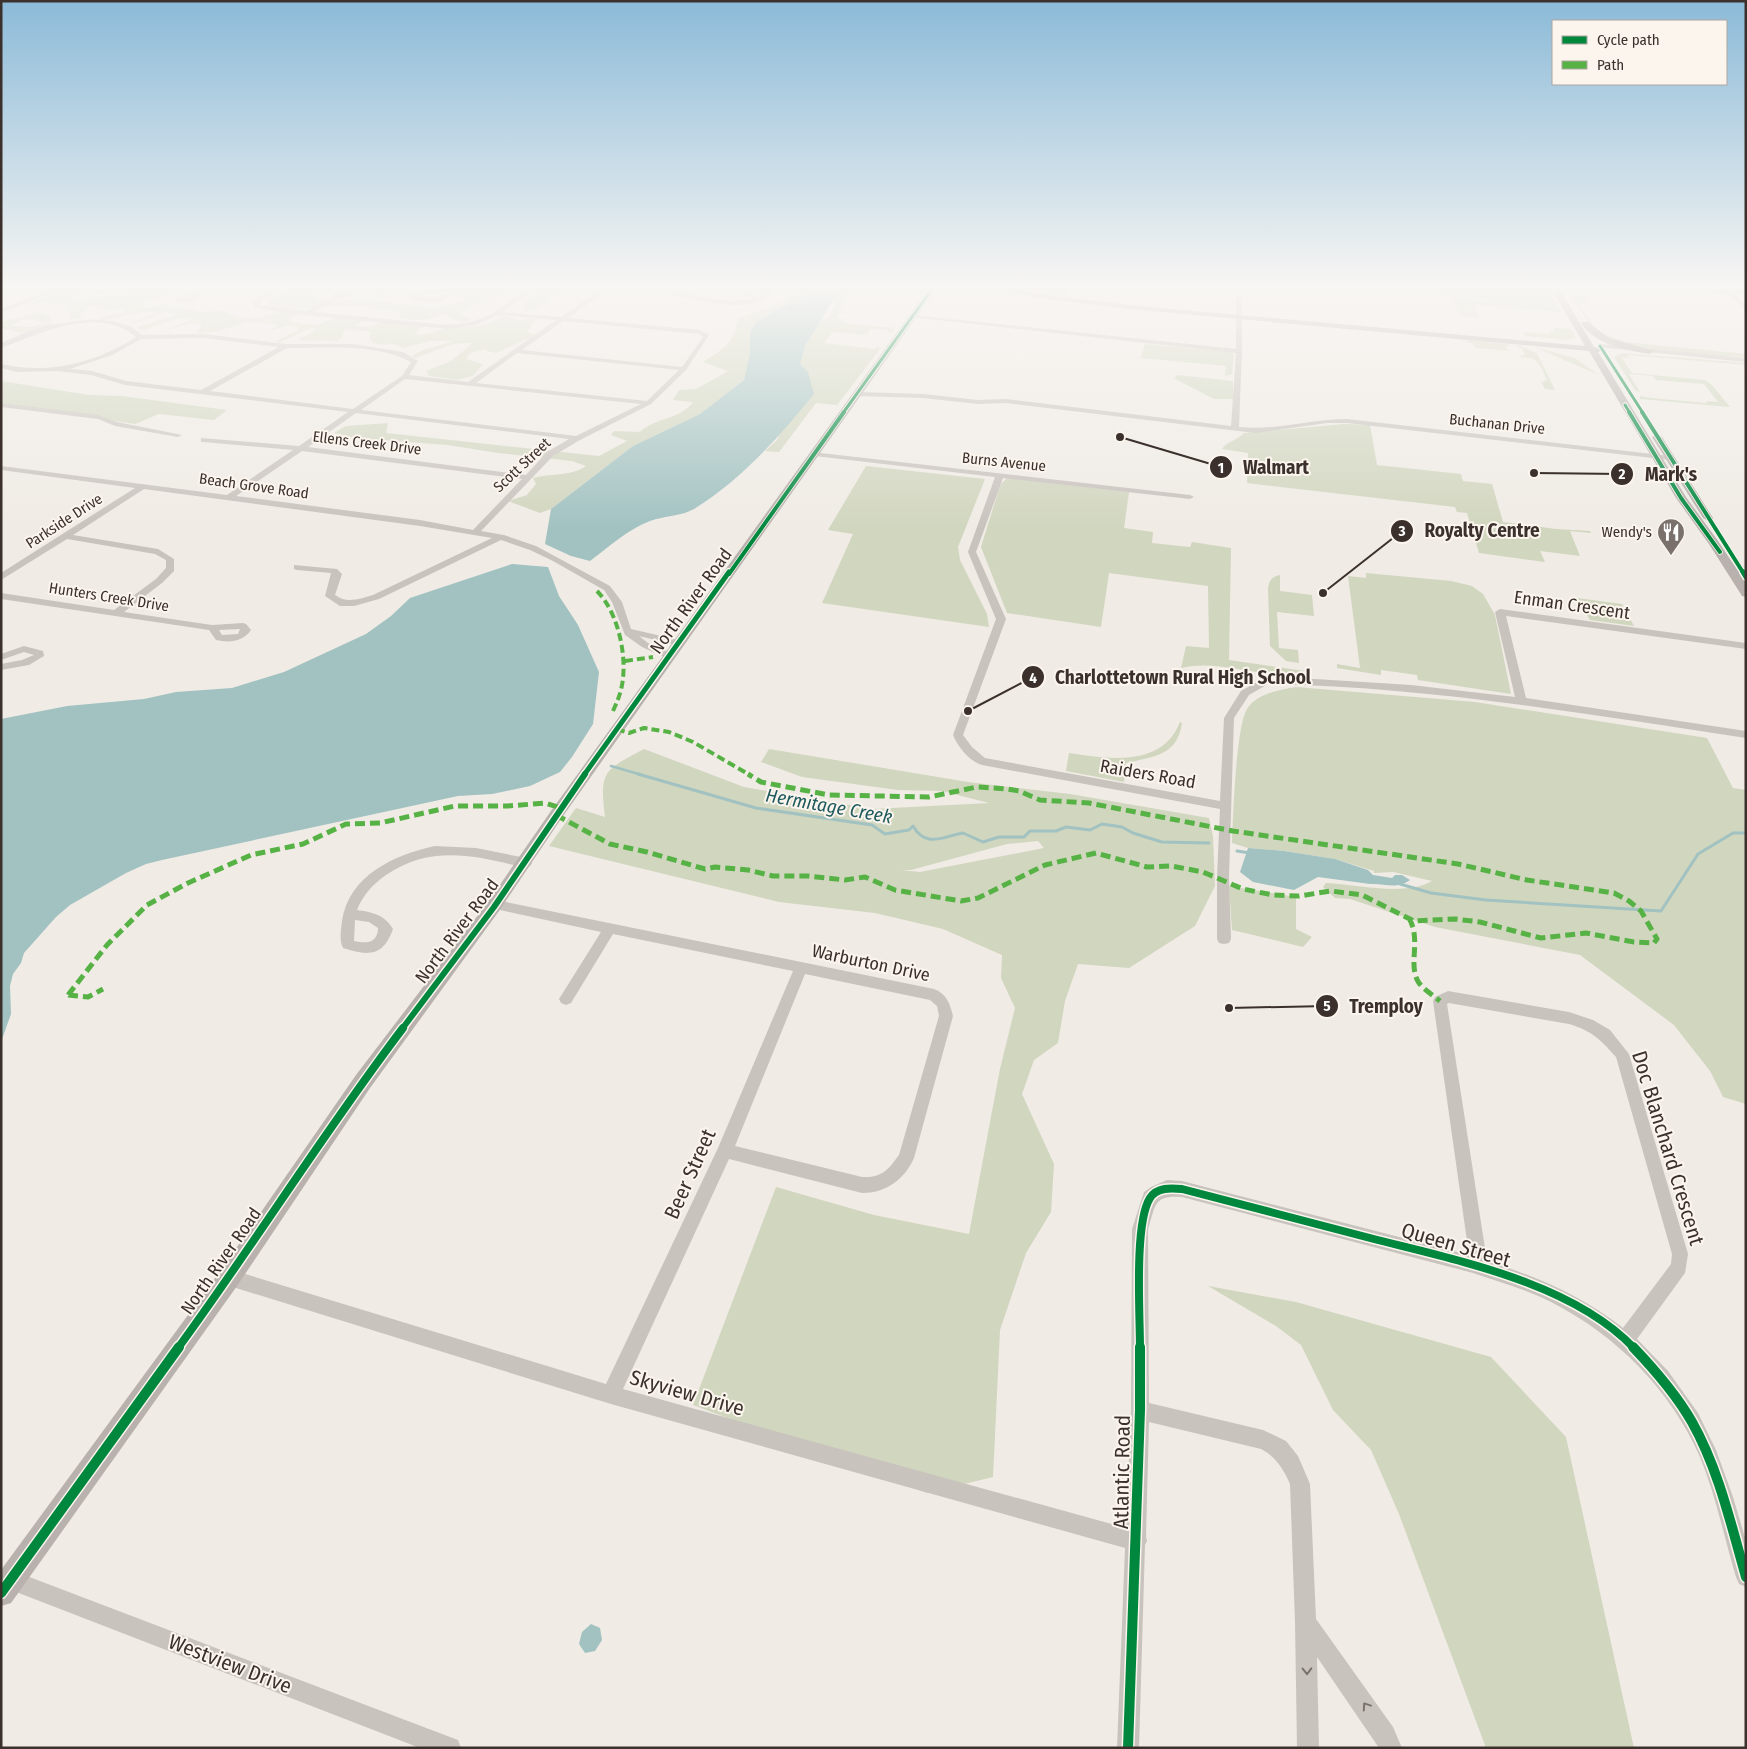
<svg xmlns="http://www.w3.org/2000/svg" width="1747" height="1749" viewBox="0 0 1747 1749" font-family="'Fira Sans Condensed',sans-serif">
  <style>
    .green { fill: #d1d6bf; fill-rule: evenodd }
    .water { fill: #a1c2c1 }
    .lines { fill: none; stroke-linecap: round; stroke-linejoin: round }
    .stream-far1 { stroke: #a1c2c1; stroke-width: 2.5 }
    .stream { stroke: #a1c2c1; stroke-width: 3 }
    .minor { fill: #c9c3be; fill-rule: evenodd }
    .major { fill: #b8b1ad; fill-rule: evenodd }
    .quiet-far1 { stroke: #57b246; stroke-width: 4; stroke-dasharray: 8 4; stroke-linecap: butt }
    .quiet { stroke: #57b246; stroke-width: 5; stroke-dasharray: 10 5; stroke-linecap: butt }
    .cycleway-far5-casing { stroke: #fbf5ee; stroke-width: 5 }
    .cycleway-far4-casing { stroke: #fbf5ee; stroke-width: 5.5 }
    .cycleway-far3-casing { stroke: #fbf5ee; stroke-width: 8 }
    .cycleway-far2-casing { stroke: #fbf5ee; stroke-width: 9 }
    .cycleway-far1-casing { stroke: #fbf5ee; stroke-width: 11 }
    .cycleway-casing { stroke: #fbf5ee; stroke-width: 13 }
    .cycleway-far5 { stroke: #00873e; stroke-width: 3 }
    .cycleway-far4 { stroke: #00873e; stroke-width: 4 }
    .cycleway-far3 { stroke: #00873e; stroke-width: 5 }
    .cycleway-far2 { stroke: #00873e; stroke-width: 6 }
    .cycleway-far1 { stroke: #00873e; stroke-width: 8 }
    .cycleway { stroke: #00873e; stroke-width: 10 }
    .oneway { stroke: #7b726d }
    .labels { text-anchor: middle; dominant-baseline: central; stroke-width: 4; stroke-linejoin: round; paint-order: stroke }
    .far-street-label { font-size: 15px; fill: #3b302b; stroke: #fbf5ee }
    .far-poi-label { font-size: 15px; fill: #3b302b; stroke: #fbf5ee; text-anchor: end }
    .street-label { font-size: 18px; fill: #3b302b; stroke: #fbf5ee }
    .water-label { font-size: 19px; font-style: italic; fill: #1f5a5e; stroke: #fbf5ee }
    .near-street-label { font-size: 21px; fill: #3b302b; stroke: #fbf5ee }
    .leader { fill: none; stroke: #3b302b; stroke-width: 2 }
    .callout-dot { fill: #3b302b; stroke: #fbf5ee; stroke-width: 2 }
    .mark-label { font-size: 15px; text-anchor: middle; font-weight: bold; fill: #fff }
    .callout-label { font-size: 19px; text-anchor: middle; font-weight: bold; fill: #3b302b; stroke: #fbf5ee; stroke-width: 4; stroke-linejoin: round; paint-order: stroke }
  </style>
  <rect width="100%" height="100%" fill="#f0ebe5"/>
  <path class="green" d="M143 285 167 288 168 290 165 293 168 294 166 296 147 301 140 305 147 308 169 305 164 308 191 309 200 312 224 311 235 316 255 319 279 312 297 313 289 320 292 322 317 325 338 317 364 320 355 326 370 327 380 322 424 326 414 334C425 336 430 333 440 330 460 323 486 333 501 315L517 319 516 322 531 318 536 319 527 332 537 335 496 353 487 351 485 349 470 353 466 359 483 364 473 376 457 380 429 376 426 371 451 361 468 347 471 343C451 341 434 353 415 358L412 356C424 347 439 347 452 341H431L403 348 391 343 385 345 373 343 369 338 371 333 367 331 345 330 341 338 337 341 298 340 316 330 314 328C301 330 291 339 279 342L276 341 298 330V327L286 326 273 330 272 328 277 326 275 324 247 322 219 331 199 333 198 330 201 327V324L190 323 159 333 191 320 190 318C174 316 157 328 140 330L137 327 178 314 165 312 132 324H130L156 313C145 307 117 320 100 320L104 316 126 312 124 308 104 310 100 306 89 307 80 313 81 318 70 319 68 306 43 301 23 306 64 291 84 293 72 297 76 301 114 295Z
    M277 285H430L395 290 386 297 375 296 377 292C358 283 334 289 315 294V300H367L434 308 464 302 465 298 460 293 464 287 472 285H518L523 289C514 295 506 294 496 297 489 298 465 310 460 314L470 319 463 323 443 314C428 321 416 321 399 318L401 311 366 307 331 306 297 309 271 306 268 301 279 295 285 289Z
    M546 285H602C590 291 576 290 563 294 548 299 539 309 524 312 525 299 535 291 546 285Z
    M801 285H812L814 288 811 294 782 307 750 332V353L744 380 700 414 633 446 551 509 540 513 508 501 527 495 536 484 533 478C551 473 570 477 586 466L572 461 498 453 448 445 356 438 334 433 346 426 388 423 386 433 599 456 627 441 611 435 614 431 640 432C654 418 682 419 693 402L673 400 679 390 696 389 728 371 703 362C726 347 732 345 739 318L777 305 798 293Z
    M841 285H878L875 290 854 288 840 301 846 302 839 311 849 314 840 313 837 317 845 323 895 328 892 333 887 332 888 330 871 329 867 335 833 332 824 343 875 349 876 347 881 348 837 405 816 403 779 452 765 451 777 440 808 372 800 364 805 346 821 319H827L837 303 828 299Z
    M996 285H1071L1068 297Z
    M1322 285H1547L1561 312 1474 305 1480 318 1460 316 1453 299 1530 303Z
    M1564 285H1599L1644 290 1612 287 1609 288 1611 291H1604L1601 288 1579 289 1588 303 1579 304 1594 328H1592Z
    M39 312 49 315 52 321 42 323C32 318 21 317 12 326L31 327 52 323 47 326 21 333 1 328V322Z
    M1553 328 1571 329 1576 338 1567 340 1525 336 1523 332 1551 334 1549 331H1555Z
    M1595 331 1626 342 1746 354V357C1701 354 1632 356 1595 331Z
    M1467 340 1508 344 1511 347 1506 346 1508 351 1475 348 1473 343H1468Z
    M1145 344 1231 352 1234 355 1232 374 1225 376 1226 366 1141 358Z
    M1518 345 1537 353 1555 390 1545 389 1541 382 1547 380C1541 368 1538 355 1522 358L1520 355H1525L1522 348 1518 347Z
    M1534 347 1575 358 1599 375Z
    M1622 353 1746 363V365L1628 355 1629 358 1621 357 1632 373 1705 380 1712 385 1730 407 1640 399V396L1651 398 1707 403V401L1718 402 1704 384 1656 380 1653 376 1629 374 1640 392 1635 390 1614 357Z
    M1177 375 1233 381V399H1214L1175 379 1174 378Z
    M1 381 89 395 122 396 227 410 214 420 159 414 135 424 1 404Z
    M1344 424 1370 425 1377 465 1461 474 1463 481 1492 484 1503 522 1556 529 1590 531 1591 533 1570 531 1580 556 1540 551 1545 562 1479 553 1467 513 1457 512 1455 507 1247 483 1248 453 1222 449C1226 442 1236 441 1244 433Z
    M866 466 985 479 958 547 960 560 987 614 989 627 822 603 853 534 828 530Z
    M1007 478 1129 492 1124 528 1153 532 1152 543 1190 547 1192 542 1231 548 1229 660 1305 671C1296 675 1288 674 1278 674 1246 673 1212 660 1181 668L1186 646 1209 648 1208 586 1109 573 1101 627 1007 613 981 547 998 492 1001 484Z
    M1366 573 1451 581 1472 586 1483 594 1495 615 1511 694 1418 680 1417 675 1381 670V675L1337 668V664L1360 668 1348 576 1366 578Z
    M1280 575V591L1312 595 1314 616 1277 612 1279 648 1298 650 1299 663 1286 661 1270 646 1268 589C1269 581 1271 577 1280 575Z
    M1577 598 1622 604 1634 626 1590 620Z
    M1296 687 1475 702 1707 738 1733 788 1746 790V1104L1723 1097 1710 1071 1674 1025 1580 955 1435 927 1350 899 1335 898 1323 887 1326 883C1357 884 1404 897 1432 881L1393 872 1374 873V871L1335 859 1284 851 1248 848 1232 843C1233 817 1236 727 1247 709 1257 693 1280 690 1296 687Z
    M1180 722 1182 723C1177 756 1155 756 1126 763L1124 782 1066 771 1069 753C1108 759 1162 768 1180 722Z
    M644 749 744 787 873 809 989 803 942 791 898 790 802 777 761 762 769 749 968 782 1070 794 1209 818 1213 837 1215 886 1195 926 1129 968 1078 964 1065 1001 1058 1043 1034 1060 1022 1094 1054 1164 1051 1212 1026 1253 1000 1330 993 1477 927 1493 693 1405 776 1187 874 1215 969 1234 1000 1069 1015 1008 1001 978 1002 955 943 929 875 913 779 902 549 846 576 808 605 817C599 770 605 770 644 749ZM1038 841 1044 848 920 872 901 870H911L1007 844Z
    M1229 886 1296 897V929L1312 937 1303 947 1232 930Z
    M1208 1286 1296 1302 1491 1357 1566 1437 1634 1748H1486L1399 1514 1371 1450 1333 1410 1301 1345 1276 1326Z"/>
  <path class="water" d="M812 285H838L839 290 805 346 800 364 808 372 814 394C779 437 742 479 694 509 682 516 664 516 650 521 628 529 609 547 590 561L571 556 545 544 551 509 633 446 700 414 744 380 750 353V332L757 322 782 307 811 294 814 288Z
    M512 564 548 567 559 596 578 625 599 672 593 724 572 757 560 772 530 786 492 794 458 796 162 860 146 864 126 873 70 905 56 917 24 953 21 963 13 974 10 986 11 1014 1 1042V719L67 706 144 699 176 692 232 688 284 672 366 634 391 616 410 598Z
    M1248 848 1284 851 1335 859 1368 870 1373 875 1392 878 1395 875H1402L1410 880C1396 890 1385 883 1370 884L1318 877 1294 890 1253 882 1240 872Z
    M591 1624 600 1628 602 1640 595 1651 585 1653 579 1644 582 1632Z"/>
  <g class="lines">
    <path class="stream-far1" d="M611 766 642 775"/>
    <path class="stream" d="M638 774 756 808 872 825 885 834 909 830 913 826C926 849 944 836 963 833L983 842 999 837H1024L1030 831H1056L1066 827 1090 830 1102 824 1122 827 1133 833 1162 842 1209 843
      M1237 851 1250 853
      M1400 884 1431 893 1486 900 1661 911 1698 854 1733 833H1746"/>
    <path class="minor" d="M63 285 105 290 130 285H142L105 294 61 290 1 313V309Z
      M209 285H217L199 295V298C191 303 181 305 173 300L180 295 195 292Z
      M279 285H286L262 299 259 305 306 311 332 297 333 292 346 289 354 293 348 297 337 299 314 312 447 325C464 324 478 321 493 313 506 306 526 285 540 285L503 312 561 317 603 288 620 285 607 290 568 318 700 330 709 335 686 370 651 404 580 440 553 456 481 531 504 535 536 546 610 586 622 602 631 629 683 641V645L680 646 639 636 648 643 674 654V658H666L642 647 625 635 612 602 604 590 553 561 530 550 501 540 379 599 354 606H340L325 596 331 573 297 570 294 569V565L337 569 342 574 335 595C347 604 359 599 373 595L492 538 420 526 144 489 73 535 158 549 174 559V571L162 583 124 612 212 625 243 623 246 624 251 630C243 642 229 643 216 640L209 630 1 599V593L114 610 156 579 166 568V560L155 554 67 539 1 580V573L135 488 1 470V466L227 495 293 450 204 442H201V438L299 446 348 412 125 385 91 375 57 371 17 372 1 368V364C48 375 96 363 136 337 97 305 42 333 1 348V343L29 331 49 325 93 319 112 321 130 326 142 335 204 334 286 344H353L403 352 418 361 409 375 468 382 556 320 498 315 476 325 447 329 284 313 255 307 252 303 258 297ZM346 293 338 296V294ZM563 321 699 334 703 337 682 367 522 350ZM204 338 279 347 201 390 126 381 92 371 70 369 112 355 141 339ZM287 348C325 348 378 343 411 362L402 376 353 409 210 391ZM517 353 679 370 647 401 476 383ZM405 379 641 404 576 436 361 410ZM356 413 569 439 547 452 526 475 308 447ZM302 451 522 479 473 530 420 520 236 496ZM240 629 238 634 222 635 219 630Z
      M465 285H474L442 301 424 302 410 298 411 295C429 289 447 291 465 285ZM450 292 436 298 416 297 427 294Z
      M642 285C658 285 672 290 688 294 710 300 730 302 753 299L741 293 756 286 774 291C754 317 694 300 668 293 660 290 650 289 642 285ZM757 290 767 292 759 297 749 293Z
      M1629 285C1668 285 1707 293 1746 290V294H1736L1746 305V311L1729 295Z
      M1239 295 1242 297V351L1239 427C1275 431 1311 419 1347 419L1670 456 1674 458 1670 460 1347 423H1327L1255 433 1006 403 978 404 923 398 858 396 855 394 858 392 923 394 978 400 1006 399 1231 426 1236 353 910 317 913 315 1236 349V297Z
      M1600 344 1746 358V362L1598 347V345Z
      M1 403 98 415 117 422 182 435 178 437 115 426 98 419 1 407Z
      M812 452 1190 495 1194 497 1190 499 1003 478 976 552 1006 619 963 735 972 747 985 758 1220 801 1224 718 1241 691 1262 679H1315L1411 685 1515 697 1495 612 1500 609 1746 643V649L1506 616 1526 698 1746 731V738C1587 714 1429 687 1268 684L1249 695 1234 718 1229 877 1231 939 1229 943 1224 944 1219 943 1217 939V877L1220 809 982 765C969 761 958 747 953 735L996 619 968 552 995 477 815 456H812Z
      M24 646 43 651 44 656 29 665 1 670V664L22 660 34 655 24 652 1 660V654Z
      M435 846 476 848 526 858 530 860 532 863 530 866 526 868C476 856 432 844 386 875 373 884 363 895 357 910 372 912 385 915 393 929 383 957 368 956 343 948 339 940 341 930 342 921 349 875 394 855 435 846ZM355 920 369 922 378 928C378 943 366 944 354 941Z
      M496 900 934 989C947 994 950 1004 953 1016L914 1158C904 1180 886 1193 862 1193L729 1159 623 1389 1126 1528 1131 1410 1132 1229 1144 1192 1151 1187 1167 1180 1182 1181 1469 1255 1433 1001 1435 997 1448 991 1569 1012 1593 1020 1610 1030 1629 1054 1688 1254 1685 1273 1637 1339 1668 1371 1698 1413 1716 1450 1733 1497 1746 1541V1587L1739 1584 1736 1577C1724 1537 1716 1496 1700 1457 1671 1390 1616 1335 1551 1302 1526 1289 1499 1282 1473 1273L1182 1197C1153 1195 1156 1205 1148 1229L1149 1403 1263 1430 1286 1441 1298 1456 1310 1484 1316 1619 1393 1727 1402 1748H1379L1317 1657 1319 1748H1297L1295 1622 1290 1484C1283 1468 1276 1457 1261 1449L1149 1422 1146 1537 1147 1541 1145 1545 1139 1748H1117L1125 1548 611 1404 223 1284 220 1278 223 1272 229 1269 606 1384 718 1148 793 971 613 934 571 1003 566 1005 561 1003 559 999 601 932 491 908 490 905 491 902ZM805 974 930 1000 937 1006 939 1016 899 1155C888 1170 882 1178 862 1177L735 1146ZM1449 1003 1569 1024C1592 1031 1600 1039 1616 1057L1672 1254 1671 1264 1623 1328C1582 1296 1536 1276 1487 1261L1447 1004Z
      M11 1570 450 1737 458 1740 461 1748H420L11 1590 4 1587 1 1579 4 1573Z"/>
    <path class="major" d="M931 285H939L561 819 499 911 370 1088 237 1286 11 1603 1 1606V1570L221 1270 356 1075 488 902 551 811Z
      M974 285H991L1041 294 1128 305 1585 346 1549 285H1557L1594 347 1606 350 1598 352 1686 497 1718 541 1746 583V597L1742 596 1709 544 1676 498 1589 351 1128 309 1041 298Z
      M1582 322H1588L1609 338 1654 351 1650 354C1624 350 1598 345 1581 324Z
      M1657 434 1662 437 1713 518 1712 520 1708 521 1703 518 1652 437Z"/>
    <path class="quiet-far1" d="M597 591C617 611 626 651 623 678 622 690 618 700 613 711
      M625 661 653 657
      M617 729 629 733 644 728 669 732 693 742 750 775"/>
    <path class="quiet" d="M556 815 610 844 647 852 705 869 715 867 748 870 773 876H808L845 880 865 877 895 890 961 901 978 898 1045 865 1096 853 1147 867 1171 866 1203 872 1243 889 1273 895 1299 896 1331 891 1362 895 1414 921 1455 919 1480 922 1541 938 1586 933 1634 942 1654 943 1657 939 1641 911 1629 901 1614 893 1527 880 1458 864 1233 831 1089 803 1040 800 1019 791 1007 789 977 787 929 797 829 795 761 782 748 774
      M1409 918C1422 941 1407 965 1419 983 1424 990 1433 995 1440 1001
      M68 995 107 945 147 905 188 883 251 855 303 844 346 824 380 823 455 806H508L545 803 561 808
      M68 995 88 997 103 989"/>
    <g class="cycleway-far5-casing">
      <path id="cycleway-far5" d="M1600 346 1643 413
        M1625 405 1630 413
        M843 413 935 285"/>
    </g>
    <g class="cycleway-far4-casing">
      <path id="cycleway-far4" d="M1629 412 1681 498 1720 552
        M1642 412 1744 574
        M729 574 844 412"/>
    </g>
    <g class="cycleway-far3-casing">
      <path id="cycleway-far3" d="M1743 572 1746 577
        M584 775 729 572"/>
    </g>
    <g class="cycleway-far2-casing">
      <path id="cycleway-far2" d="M402 1029 494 907 585 774"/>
    </g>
    <g class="cycleway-far1-casing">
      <path id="cycleway-far1" d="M178 1348C255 1243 324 1132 403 1028
        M1140 1348C1140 1315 1134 1223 1150 1198 1157 1187 1171 1188 1182 1189 1245 1205 1307 1222 1370 1238 1455 1260 1571 1282 1634 1348"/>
    </g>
    <g class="cycleway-casing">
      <path id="cycleway" d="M1633 1347C1655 1370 1676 1394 1692 1422 1719 1470 1731 1525 1746 1577
        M1 1593 179 1347
        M1128 1748 1140 1410V1347"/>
    </g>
    <use href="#cycleway-far5" class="cycleway-far5"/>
    <use href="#cycleway-far4" class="cycleway-far4"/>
    <use href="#cycleway-far3" class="cycleway-far3"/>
    <use href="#cycleway-far2" class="cycleway-far2"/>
    <use href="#cycleway-far1" class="cycleway-far1"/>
    <use href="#cycleway" class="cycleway"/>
  </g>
  <defs><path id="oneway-chevron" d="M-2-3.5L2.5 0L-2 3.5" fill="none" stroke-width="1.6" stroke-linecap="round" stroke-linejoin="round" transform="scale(1.25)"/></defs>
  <g class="oneway">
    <use href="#oneway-chevron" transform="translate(1307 1671) rotate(89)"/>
    <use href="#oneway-chevron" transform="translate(1366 1706) rotate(-124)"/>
  </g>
  <linearGradient id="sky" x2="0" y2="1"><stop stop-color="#8bbad8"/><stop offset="0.54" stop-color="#f8f6f3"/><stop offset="1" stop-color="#f8f6f3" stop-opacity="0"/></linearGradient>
  <rect width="1747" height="530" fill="url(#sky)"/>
  <defs>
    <g id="restaurant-pin" transform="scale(1.4375)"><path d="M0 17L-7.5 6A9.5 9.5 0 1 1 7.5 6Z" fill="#7a716c" stroke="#fbf5ee"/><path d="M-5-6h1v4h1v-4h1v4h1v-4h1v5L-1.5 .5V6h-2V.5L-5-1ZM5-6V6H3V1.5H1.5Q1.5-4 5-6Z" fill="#fff"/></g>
  </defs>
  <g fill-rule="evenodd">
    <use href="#restaurant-pin" x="1671" y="532"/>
  </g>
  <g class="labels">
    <g class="far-street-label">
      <text transform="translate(1497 424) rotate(6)">Buchanan Drive</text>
      <text transform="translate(367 443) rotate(7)">Ellens Creek Drive</text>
      <text transform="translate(1004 462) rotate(6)">Burns Avenue</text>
      <text transform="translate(522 465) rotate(-43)">Scott Street</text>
      <text transform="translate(254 486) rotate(8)">Beach Grove Road</text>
      <text transform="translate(64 521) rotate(-33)">Parkside Drive</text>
      <text transform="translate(109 597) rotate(9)">Hunters Creek Drive</text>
    </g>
    <g class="far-poi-label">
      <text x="1652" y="532">Wendy's</text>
    </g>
    <g class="street-label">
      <text transform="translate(691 601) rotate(-54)">North River Road</text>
      <text transform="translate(1572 605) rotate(8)">Enman Crescent</text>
      <text transform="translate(1148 774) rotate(10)">Raiders Road</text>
      <text transform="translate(457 931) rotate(-53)">North River Road</text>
      <text transform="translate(871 963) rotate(12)">Warburton Drive</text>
      <text transform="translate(221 1261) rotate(-55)">North River Road</text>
    </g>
    <g class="water-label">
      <text transform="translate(829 806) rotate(10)">Hermitage Creek</text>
    </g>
    <g class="near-street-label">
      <text transform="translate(1668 1148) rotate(73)">Doc Blanchard Crescent</text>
      <text transform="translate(690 1174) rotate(-66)">Beer Street</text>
      <text transform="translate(1456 1245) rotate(16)">Queen Street</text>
      <text transform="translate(687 1393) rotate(16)">Skyview Drive</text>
      <text transform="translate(1122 1472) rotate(-89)">Atlantic Road</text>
      <text transform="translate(230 1664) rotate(21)">Westview Drive</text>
    </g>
  </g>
  <path class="leader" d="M1120 437L1221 467M1534 473L1622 474M1323 593L1402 531M968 711L1033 677M1229 1008L1327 1006"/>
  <g class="callout-dot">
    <circle cx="1120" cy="437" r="5"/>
    <circle cx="1534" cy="473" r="5"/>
    <circle cx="1323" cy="593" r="5"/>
    <circle cx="968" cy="711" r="5"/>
    <circle cx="1229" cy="1008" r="5"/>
    <circle cx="1221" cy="467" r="12"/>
    <circle cx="1622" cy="474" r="12"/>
    <circle cx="1402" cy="531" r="12"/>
    <circle cx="1033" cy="677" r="12"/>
    <circle cx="1327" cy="1006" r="12"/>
  </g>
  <g class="mark-label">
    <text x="1221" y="473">1</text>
    <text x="1622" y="479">2</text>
    <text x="1402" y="536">3</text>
    <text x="1033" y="683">4</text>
    <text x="1327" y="1011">5</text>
  </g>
  <g class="callout-label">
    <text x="1276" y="474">Walmart</text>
    <text x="1671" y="481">Mark's</text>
    <text x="1482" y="537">Royalty Centre</text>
    <text x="1183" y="684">Charlottetown Rural High School</text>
    <text x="1386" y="1013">Tremploy</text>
  </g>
  <rect width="1747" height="1749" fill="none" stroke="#3b302b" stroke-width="5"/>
  <rect x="1552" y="20" width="175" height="65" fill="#fbf5ee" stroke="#aea6a0"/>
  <rect x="1562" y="36" width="25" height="8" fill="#00873e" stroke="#aea6a0"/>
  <text x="1597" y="45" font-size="15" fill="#3b302b">Cycle path</text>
  <rect x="1562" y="61" width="25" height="8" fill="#57b246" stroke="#aea6a0"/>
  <text x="1597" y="70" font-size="15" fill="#3b302b">Path</text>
</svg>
